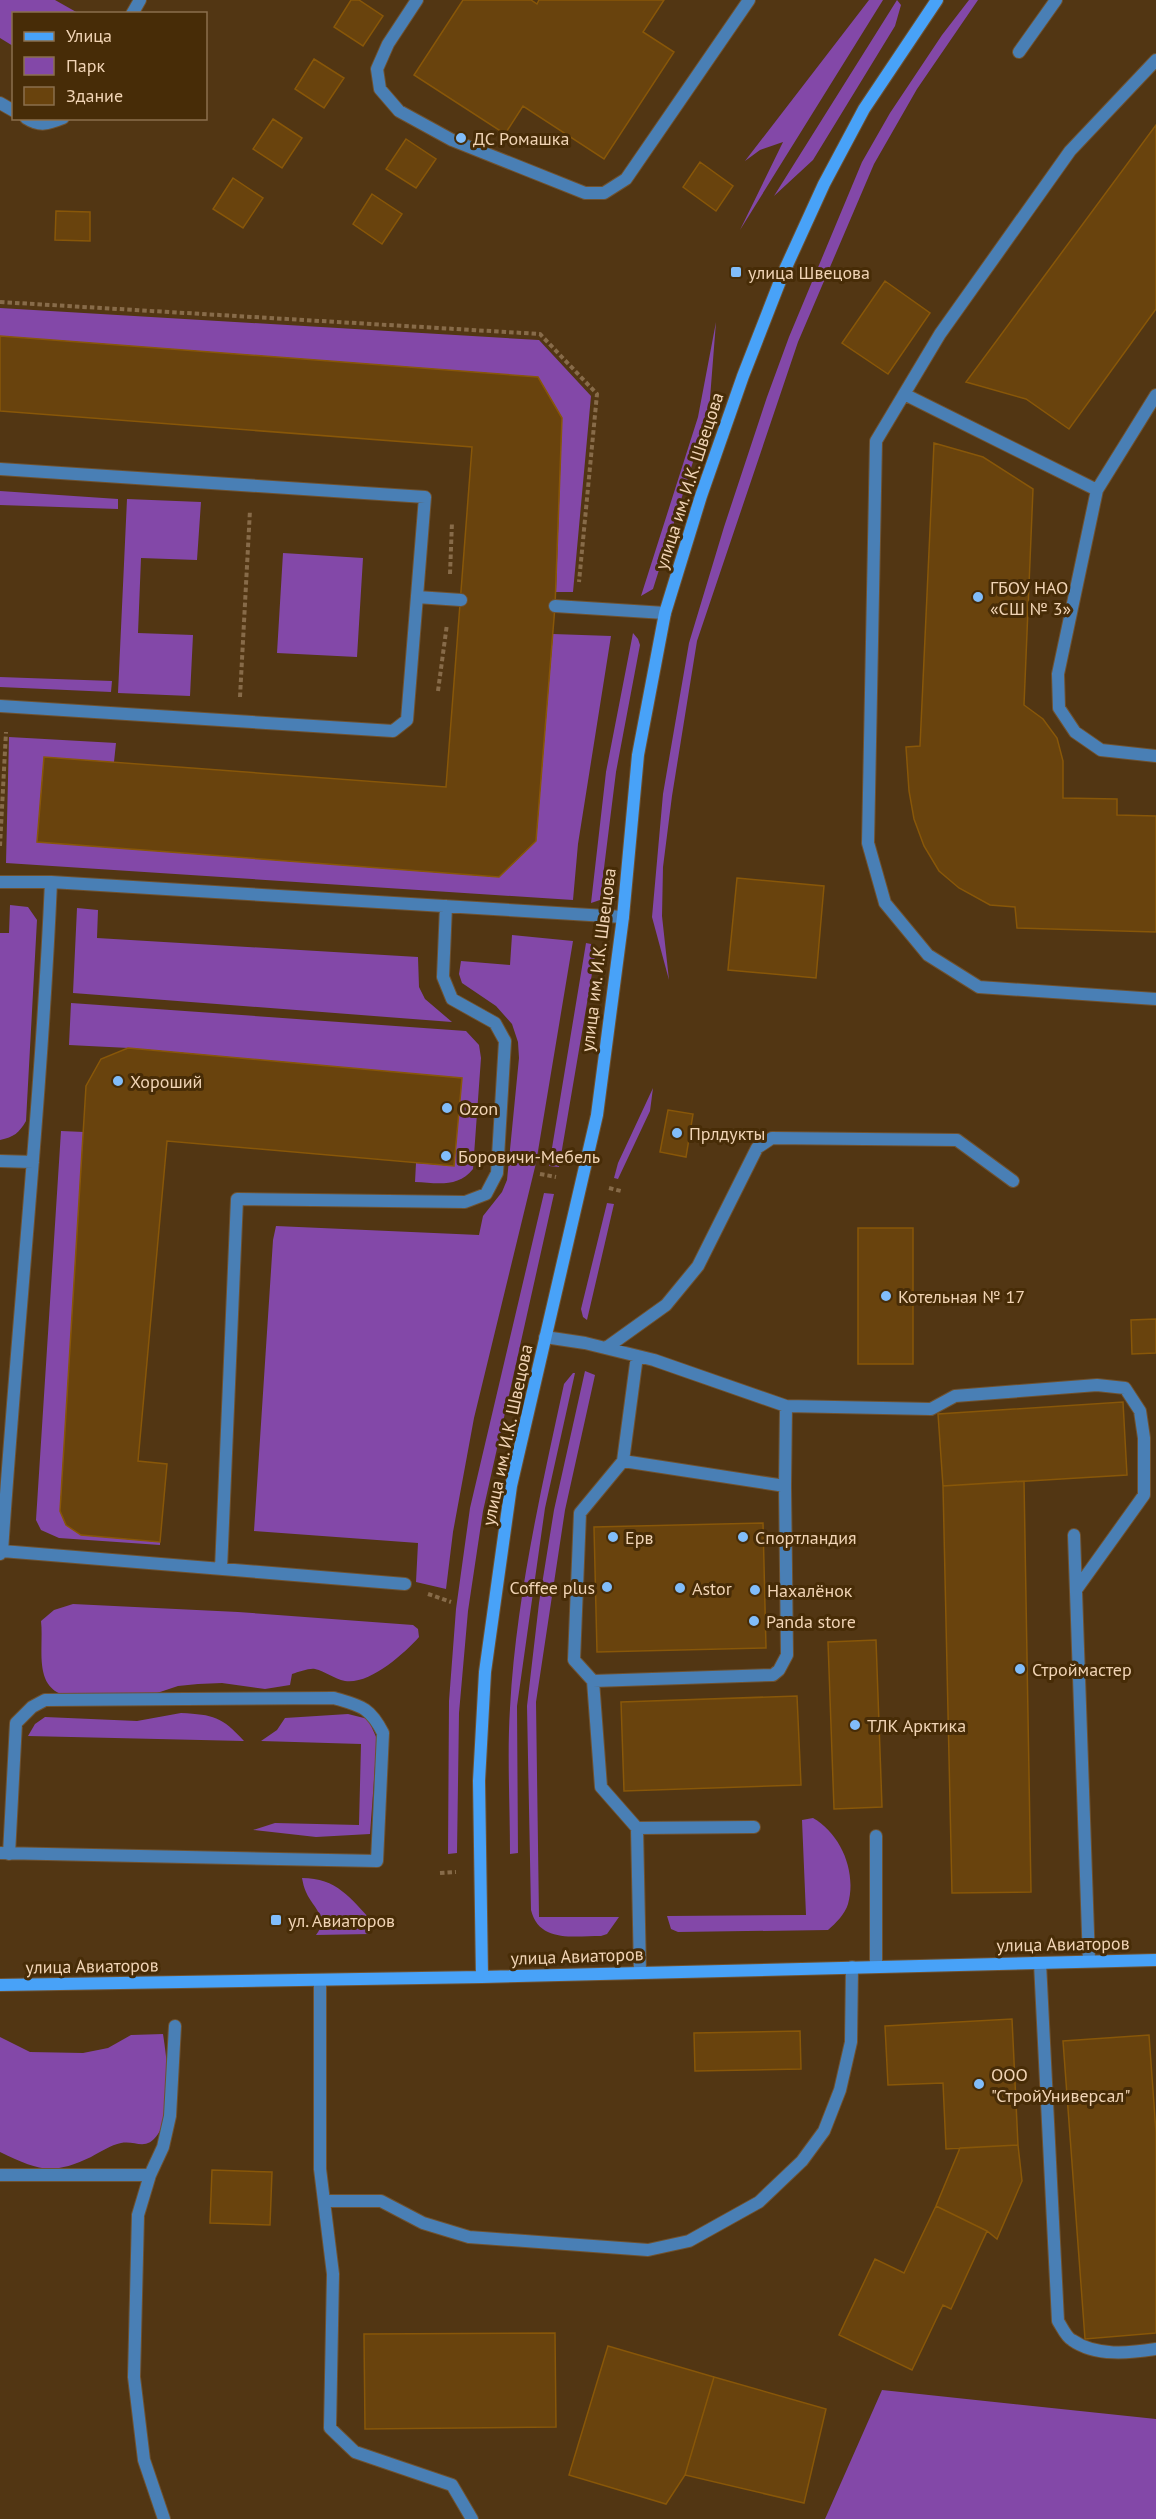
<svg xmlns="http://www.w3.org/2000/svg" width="1156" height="2519" viewBox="0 0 1156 2519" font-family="'PT Sans',sans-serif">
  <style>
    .green { fill: #8348a8 }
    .building { fill: #69430d; stroke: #885709; stroke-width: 1.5 }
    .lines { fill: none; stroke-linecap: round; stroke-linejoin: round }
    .lane-casing { stroke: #6f5230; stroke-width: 14 }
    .secondary-casing { stroke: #6f5230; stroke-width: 14 }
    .path { stroke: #876b49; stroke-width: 4; stroke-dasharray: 4.5 3; stroke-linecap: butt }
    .lane { stroke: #497fb5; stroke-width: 12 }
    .secondary { stroke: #48a2f8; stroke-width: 12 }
    .poi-dot { fill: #81bdfa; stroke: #472c07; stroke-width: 2 }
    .labels { text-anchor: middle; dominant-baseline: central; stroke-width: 6; stroke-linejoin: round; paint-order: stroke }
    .poi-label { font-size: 18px; fill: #f1d4b5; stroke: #472c07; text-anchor: start }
    .street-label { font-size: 18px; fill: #f1d4b5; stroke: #472c07 }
  </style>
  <rect width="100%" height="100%" fill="#523613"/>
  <path class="green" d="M0 0H55L78 13 14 14 13 46 0 38Z
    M869 0H883L740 230 783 142 760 150 745 161Z
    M897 0 901 5 895 26 813 160 774 196Z
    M969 0H978L917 89 874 164 798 342 697 641 672 796 663 867 662 916 669 980 652 917 663 794 689 643 724 527 767 397 789 337 862 162 890 113 942 35Z
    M0 308 539 340 591 396 573 592H556L562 418 538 377 0 336Z
    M716 322 709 411 653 589 641 596 698 417Z
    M0 491 118 499V509L0 505Z
    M127 499 201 502 197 560 141 558 138 633 193 635 190 696 118 693Z
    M283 553 363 558 357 657 277 653Z
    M633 633 638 639 640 645 616 772 600 900 591 903 606 772Z
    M553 634 611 636 578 844 573 900 6 863 9 737 116 743 114 762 38 842 499 877 536 841Z
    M0 677 112 681 111 692 0 687Z
    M10 905 28 907 37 920 26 1121C19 1133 14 1137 0 1140V933H9Z
    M77 908 98 910 97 938 418 957 419 987 425 999 452 1022 73 993Z
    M512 935 573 941 536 1163 474 1418 453 1532 446 1589 416 1582 418 1543 254 1531 273 1240 276 1226 479 1235 483 1216 502 1192 507 1180 519 1058 518 1042 512 1024 496 1006 462 983 459 974 461 961 510 965Z
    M586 943 591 944 595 956 559 1167 549 1166Z
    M71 1003 466 1031 479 1045 481 1058 473 1169C458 1188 437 1183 415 1182L416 1163 454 1166 461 1078 129 1048 69 1045Z
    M653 1088 650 1111 618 1179 614 1178 618 1163Z
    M61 1131 84 1132 60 1511 66 1525 81 1535 160 1542V1545L59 1538 41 1530 36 1520Z
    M544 1193 554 1194 483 1511 468 1611 459 1713 457 1853 448 1854 449 1701 456 1609 470 1508Z
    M607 1203 614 1204 587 1320 583 1317 581 1309Z
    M585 1371 595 1375 565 1510 536 1702 539 1917H619L607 1934 601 1936C574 1936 539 1943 531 1910L527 1706 539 1603 554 1510Z
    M573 1373H575L545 1508 517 1706 518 1853 510 1854C510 1806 507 1756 510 1708 516 1599 541 1490 564 1384Z
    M73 1604 238 1612 413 1625 418 1629 419 1637C404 1654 369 1685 345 1681 334 1679 325 1671 315 1669 309 1668 299 1672 292 1674L290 1685 265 1689 222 1683 198 1684 178 1686 154 1694 64 1695C33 1686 44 1647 41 1621L54 1610Z
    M181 1713C214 1715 221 1716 244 1741L28 1736 35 1724 45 1717 137 1721Z
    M348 1714 368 1719 377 1739 370 1834 316 1837 253 1830 275 1823 359 1825 361 1744 261 1741 277 1730 285 1718Z
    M813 1818C841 1834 857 1872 848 1904 845 1914 836 1923 828 1930L678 1932 671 1929 667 1916 806 1915 802 1820Z
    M302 1878C337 1878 350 1898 372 1921L370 1934 316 1935C330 1917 312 1907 306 1892 304 1888 303 1883 302 1878Z
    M163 2034C167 2060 174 2112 158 2134 146 2152 136 2140 121 2143 111 2145 100 2152 91 2157 51 2176 38 2170 0 2152V2037L30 2052 83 2053 108 2048 131 2035Z
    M882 2390 1156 2419V2519H825Z"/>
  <path class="building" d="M351 0H359L383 16 363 46 334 27Z
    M463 0H531L537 4 539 0H664L643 32 674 52 604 159 523 106 505 134 414 75Z
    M314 59 344 78 324 108 295 89Z
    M273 119 302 138 282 168 253 149Z
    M1156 125V309L1069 429 1026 399 966 382Z
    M406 139 436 159 416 188 386 169Z
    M700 162 733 186 716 211 683 187Z
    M233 178 263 198 243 228 213 209Z
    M372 194 402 214 382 244 353 224Z
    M56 211 90 212V241L55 240Z
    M885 281 930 313 888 374 842 343Z
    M0 336 538 377 562 418 555 606 536 841 499 877 37 842 44 757 446 787 472 447 0 411Z
    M934 443 983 457 1033 489 1024 705 1043 719 1057 738 1063 761V798L1117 799V815L1156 816V932L1017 928 1015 907 990 905 959 888 939 871 924 846 914 819 909 791 906 747 920 746Z
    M737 878 824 886 816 978 728 970Z
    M128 1048 462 1078 454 1166 167 1141 138 1461 167 1464 160 1542 81 1535 66 1525 60 1511 86 1086 101 1059Z
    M668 1110 693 1114 686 1157 660 1152Z
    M858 1228H913V1364H858Z
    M1156 1319V1353L1132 1354 1131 1320Z
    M1123 1402 1127 1475 943 1486 938 1414Z
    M1024 1481 1031 1892 952 1893 943 1486Z
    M763 1523 766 1648 597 1652 594 1527Z
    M876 1640 882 1807 834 1809 828 1642Z
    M797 1696 801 1785 624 1791 621 1702Z
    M1012 2019 1018 2145 946 2149 943 2083 888 2085 885 2026Z
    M800 2031 801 2069 695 2071 694 2033Z
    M1149 2035 1156 2132V2333L1085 2339 1063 2041Z
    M1018 2145 1022 2181 997 2239 987 2231 936 2206 960 2148Z
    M212 2170 272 2172 270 2225 210 2223Z
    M936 2206 987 2231 951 2309 943 2305 912 2370 839 2335 875 2259 904 2273Z
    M555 2333 556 2427 365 2429 364 2334Z
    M608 2346 714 2377 685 2475 666 2504 569 2475Z
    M714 2377 826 2409 804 2503 685 2475Z"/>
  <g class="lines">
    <g class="lane-casing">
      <path id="lane" d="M417 0 388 44 377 69 380 89 399 111 452 140 585 193H604L626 179 749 0
        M132 14 140 0
        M1019 52 1056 0
        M1156 60 1070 151 940 334 876 441 868 843 885 903 928 955 979 987 1156 999
        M0 103 14 111
        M26 118C40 127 48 124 63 118
        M904 394 1097 490
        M1156 395 1097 490 1058 674 1059 708 1075 732 1101 750 1156 756
        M0 469 425 497 407 720 393 731 0 706
        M417 597 461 600
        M555 606 665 613
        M0 882H51C41 1106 17 1328 2 1551L0 1554
        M51 882 623 917
        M0 1161 33 1162
        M545 1337 585 1343 654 1360 786 1406 931 1409 955 1396 1097 1385 1125 1388 1140 1411 1144 1438V1495L1076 1590
        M606 1348 666 1305 698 1266 757 1148 772 1138 957 1140 1013 1181
        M637 1356 623 1461 785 1486 786 1406
        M623 1461 580 1513 574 1660 593 1681 773 1675 779 1670 787 1655 785 1486
        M1074 1535 1089 1961
        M2 1551 405 1584
        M221 1569 237 1199 465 1202 486 1194 497 1173 505 1041 495 1023 452 999 443 977 446 906
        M593 1681 601 1787 637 1828
        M876 1836V1967
        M0 1853 377 1861 383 1733C370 1707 361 1706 334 1698L45 1700 32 1707 16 1723 9 1854
        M1040 1963 1058 2321C1062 2327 1066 2337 1072 2340 1096 2357 1130 2353 1156 2349
        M640 1972 637 1828 754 1827
        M320 1980V2169L333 2274 330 2428 355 2452 452 2485 472 2519
        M0 2175H150
        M324 2201H381L423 2223 469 2237 648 2250 689 2241 759 2202 802 2161 824 2131 840 2090 851 2042 852 1967
        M164 2519 144 2460 134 2377 138 2215 150 2175 163 2147 170 2116 175 2026"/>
    </g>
    <g class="secondary-casing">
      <path id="secondary" d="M482 1977 479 1781 485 1672 511 1486 597 1115 623 917 638 755 665 613 701 496 743 376 782 276 824 184 864 109 937 0
        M0 1985 482 1977 1156 1960"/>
    </g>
    <path class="path" d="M0 302 540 334 597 394 579 582
      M450 574 452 522
      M438 691 447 624
      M240 697 250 510
      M0 846 6 732
      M540 1174 556 1177
      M609 1188 621 1191
      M428 1594 451 1602
      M440 1873 456 1872"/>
    <use href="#lane" class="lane"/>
    <use href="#secondary" class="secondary"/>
  </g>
  <g class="poi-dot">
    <circle cx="461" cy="138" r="6"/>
    <rect x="730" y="266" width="12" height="12" rx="3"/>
    <circle cx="978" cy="597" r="6"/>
    <circle cx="118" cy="1081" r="6"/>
    <circle cx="447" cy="1108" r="6"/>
    <circle cx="677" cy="1133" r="6"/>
    <circle cx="446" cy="1156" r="6"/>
    <circle cx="886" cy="1296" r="6"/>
    <circle cx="613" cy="1537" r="6"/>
    <circle cx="743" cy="1537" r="6"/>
    <circle cx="607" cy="1587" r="6"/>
    <circle cx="680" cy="1588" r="6"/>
    <circle cx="755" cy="1590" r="6"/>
    <circle cx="754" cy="1621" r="6"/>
    <circle cx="1020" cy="1669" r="6"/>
    <circle cx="855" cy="1725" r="6"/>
    <rect x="270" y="1914" width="12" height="12" rx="3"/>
    <circle cx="979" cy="2084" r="6"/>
  </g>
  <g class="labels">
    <g class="poi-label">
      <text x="473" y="138">ДС Ромашка</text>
      <text x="748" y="272">улица Швецова</text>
      <text x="990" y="587">ГБОУ НАО<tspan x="990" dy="21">«СШ № 3»</tspan></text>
      <text x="130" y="1081">Хороший</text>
      <text x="459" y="1108">Ozon</text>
      <text x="689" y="1133">Прлдукты</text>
      <text x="458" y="1156">Боровичи-Мебель</text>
      <text x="898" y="1296">Котельная № 17</text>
      <text x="625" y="1537">Ерв</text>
      <text x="755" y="1537">Спортландия</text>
      <text x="595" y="1587" text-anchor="end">Coffee plus</text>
      <text x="692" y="1588">Astor</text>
      <text x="767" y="1590">Нахалёнок</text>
      <text x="766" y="1621">Panda store</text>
      <text x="1032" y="1669">Строймастер</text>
      <text x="867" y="1725">ТЛК Арктика</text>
      <text x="288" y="1920">ул. Авиаторов</text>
      <text x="991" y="2074">ООО<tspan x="991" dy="21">"СтройУниверсал"</tspan></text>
    </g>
    <g class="street-label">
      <text transform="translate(689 481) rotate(-72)">улица им. И.К. Швецова</text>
      <text transform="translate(598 960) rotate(-83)">улица им. И.К. Швецова</text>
      <text transform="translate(507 1435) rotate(-78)">улица им. И.К. Швецова</text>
      <text transform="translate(1063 1944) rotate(-1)">улица Авиаторов</text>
      <text transform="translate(577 1956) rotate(-2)">улица Авиаторов</text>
      <text transform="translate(92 1966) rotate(-1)">улица Авиаторов</text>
    </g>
  </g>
  <rect x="12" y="12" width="195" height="108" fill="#472c07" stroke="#8b6f4d" stroke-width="1.5"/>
  <rect x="24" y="32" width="30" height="9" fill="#48a2f8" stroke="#8b6f4d" stroke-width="1.5"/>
  <text x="66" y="42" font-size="18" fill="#f1d4b5">Улица</text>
  <rect x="24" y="57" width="30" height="18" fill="#8348a8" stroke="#8b6f4d" stroke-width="1.5"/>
  <text x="66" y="72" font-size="18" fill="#f1d4b5">Парк</text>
  <rect x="24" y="87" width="30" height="18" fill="#69430d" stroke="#8b6f4d" stroke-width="1.5"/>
  <text x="66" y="102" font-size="18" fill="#f1d4b5">Здание</text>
</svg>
